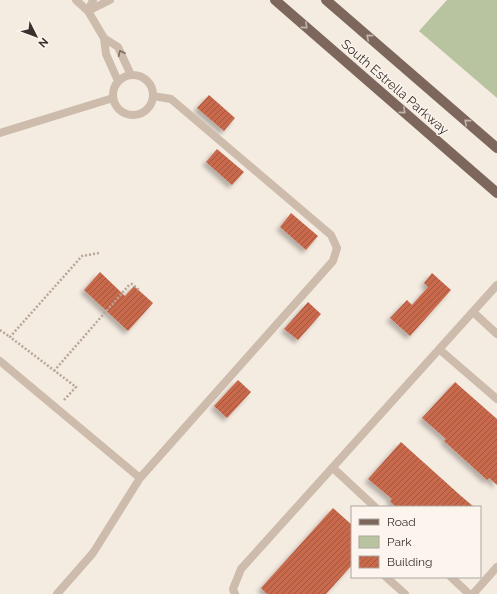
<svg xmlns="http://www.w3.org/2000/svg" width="497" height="594" viewBox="0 0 497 594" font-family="Raleway,sans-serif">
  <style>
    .green { fill: #b8c4a0 }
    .building { fill: url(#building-hatch); filter: url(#shadow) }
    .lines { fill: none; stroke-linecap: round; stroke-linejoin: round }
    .path { stroke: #b9a596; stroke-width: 2.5; stroke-dasharray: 2 2; stroke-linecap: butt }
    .lane { stroke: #cdbbac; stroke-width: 8 }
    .primary { stroke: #7d675c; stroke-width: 10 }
    .oneway { stroke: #c2b5ac }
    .oneway2 { stroke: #7d6f65 }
    .labels { text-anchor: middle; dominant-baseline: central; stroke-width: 3; stroke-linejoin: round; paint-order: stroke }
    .street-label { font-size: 13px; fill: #3b302b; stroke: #fbf5ee }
  </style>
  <defs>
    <pattern id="building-hatch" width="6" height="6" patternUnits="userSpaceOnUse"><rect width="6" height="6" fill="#c8694b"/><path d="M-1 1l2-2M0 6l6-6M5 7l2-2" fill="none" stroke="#a4573f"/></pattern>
    <filter id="shadow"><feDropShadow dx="-3.5" dy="3.5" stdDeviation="2" flood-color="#0004"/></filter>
  </defs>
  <rect width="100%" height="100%" fill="#f4ebe1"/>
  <path class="green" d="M447 0H497V98L419 31Z"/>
  <path class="building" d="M209 95 235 118 224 131 197 108Z
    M217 149 244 172 232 185 206 162Z
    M291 213 318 236 306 250 280 227Z
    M100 272 125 296 134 286 153 303 128 331 84 290Z
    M432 273 451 290 410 336 390 318 407 300 412 305 428 287 424 283Z
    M308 302 321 314 298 340 284 329Z
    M238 380 251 392 227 418 214 406Z
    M455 382 497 419V485L489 478 487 480 444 441 446 439 422 418Z
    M401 442 461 496 474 507H396L390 501 392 499 368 479Z
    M333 508 352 525V565L326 594H267L261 588Z"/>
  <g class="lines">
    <path class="path" d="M0 330 10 337
      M54 371 129 285 132 284 139 290
      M64 400 76 387 10 337 82 256 99 253"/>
    <path class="lane" d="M76 0 88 11 104 38 106 54 118 81
      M88 11 110 0
      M88 11 93 0
      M104 38 118 47 131 75
      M113 95a20 20 0 1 1 40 0a20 20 0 1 1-40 0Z
      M0 133 113 98
      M473 312 497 334
      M439 349 497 399
      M0 361 140 478
      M333 468 375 507
      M386 577 405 594
      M451 577 469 594
      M57 594 93 553 140 478 333 261 337 248 331 235 171 99 153 96
      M235 594 233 589 241 569 497 285
      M473 594 497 567"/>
    <path class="primary" d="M275 0 497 193
      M326 0 497 148"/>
  </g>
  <defs><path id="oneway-chevron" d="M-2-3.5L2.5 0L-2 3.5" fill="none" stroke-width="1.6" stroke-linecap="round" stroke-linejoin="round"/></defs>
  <g class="oneway">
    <use href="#oneway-chevron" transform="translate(305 26) rotate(41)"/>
    <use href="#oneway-chevron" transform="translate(369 37) rotate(-139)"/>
    <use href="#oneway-chevron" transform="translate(403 111) rotate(41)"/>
    <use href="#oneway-chevron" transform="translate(467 122) rotate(-139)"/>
  </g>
  <use class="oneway2" href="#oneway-chevron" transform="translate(121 53) rotate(-115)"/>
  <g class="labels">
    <g class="street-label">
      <text transform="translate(395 87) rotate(41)">South Estrella Parkway</text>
    </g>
  </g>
  <rect x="351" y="506" width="130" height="72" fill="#fbf5ee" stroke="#aea6a0"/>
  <rect x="359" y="519" width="20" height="6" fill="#7d675c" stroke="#aea6a0"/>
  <text x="387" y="526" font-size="12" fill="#3b302b">Road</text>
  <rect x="359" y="536" width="20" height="12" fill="#b8c4a0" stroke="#aea6a0"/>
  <text x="387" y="546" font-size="12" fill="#3b302b">Park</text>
  <rect x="359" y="556" width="20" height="12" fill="url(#building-hatch)" stroke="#aea6a0"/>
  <text x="387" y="566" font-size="12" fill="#3b302b">Building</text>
  <g transform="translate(36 36) rotate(132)" stroke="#fbf5ee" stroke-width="3" paint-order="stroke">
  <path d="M0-3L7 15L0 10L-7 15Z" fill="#3b302b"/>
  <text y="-6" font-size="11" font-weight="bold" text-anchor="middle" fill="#3b302b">N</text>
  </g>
</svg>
